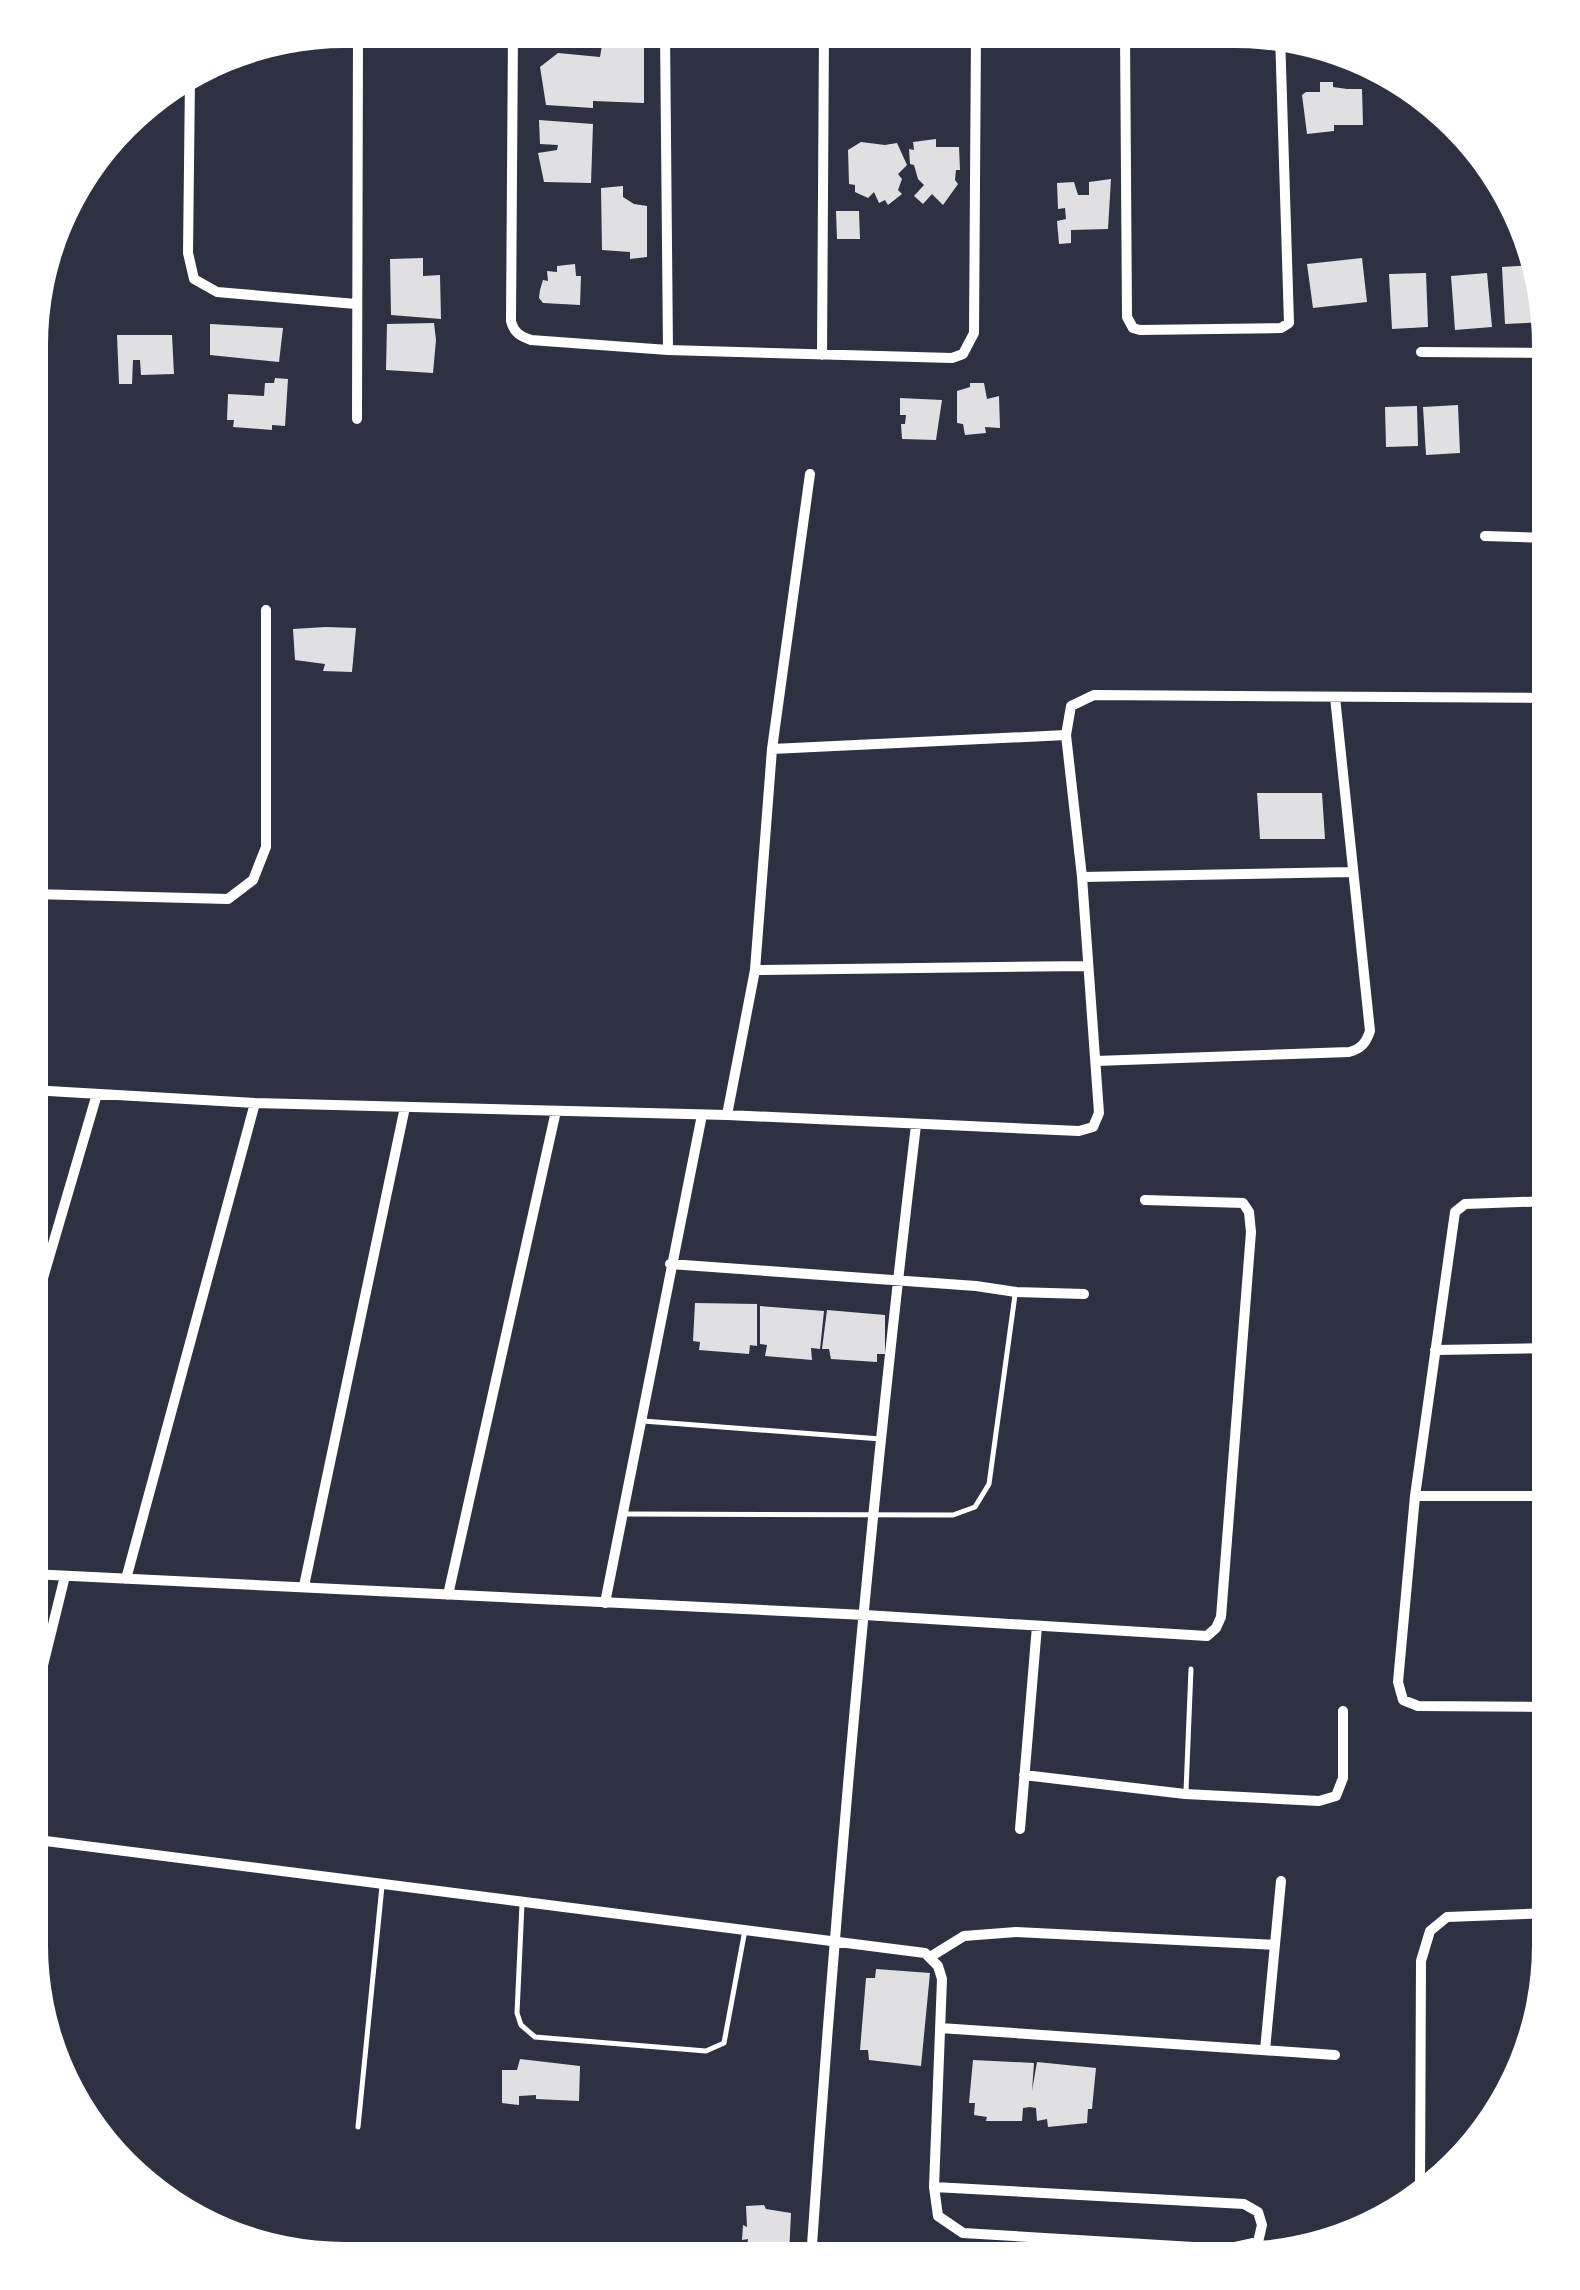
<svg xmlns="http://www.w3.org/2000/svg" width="1580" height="2290" viewBox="0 0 1580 2290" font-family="'Noto Sans',sans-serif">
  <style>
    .building { fill: #e0e0e3 }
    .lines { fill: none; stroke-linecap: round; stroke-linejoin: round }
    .service { stroke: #fff; stroke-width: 5 }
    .minor { stroke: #fff; stroke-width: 10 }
  </style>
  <rect width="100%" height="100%" fill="#2d3142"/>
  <path class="building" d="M545 31H593V38H585V42L545 39Z
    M596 31H649V38L596 35Z
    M602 45 644 47V103L593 101V108L546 105 540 67 558 53 600 57Z
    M1320 82H1333V87L1347 89H1362L1363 125H1334V131L1307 134 1302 95 1306 92H1320Z
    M539 120 593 124 591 183 544 182 538 153 557 150 558 145 540 144Z
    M936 139V147H959L960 170H956L955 180 958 184 943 205 932 194 923 204 914 196 924 185 918 179 914 165 910 164 909 149 914 150 913 142Z
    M861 142 885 145 897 143 907 165 898 174 902 179 898 190 902 194 888 205 885 200 879 203 874 192 868 198 855 192V185L849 184 848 150Z
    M1111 179 1108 229 1071 230V243L1059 244 1057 221 1066 219 1065 208 1058 209 1057 183 1074 182 1078 195H1089V182Z
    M623 186V197L634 204 647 206V257L630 259V252L602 250 601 188Z
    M836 211H859L860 239H837Z
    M423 258V276L440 275 441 319 391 315 390 259Z
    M1362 258 1367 302 1313 308 1307 264Z
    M575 264 576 276H581L580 305 543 303 539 298 540 290 543 280 548 281 547 271 557 272V266Z
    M1532 265 1545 322 1505 324 1502 267Z
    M1426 273 1428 327 1392 329 1389 274Z
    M1487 273 1492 327 1455 330 1451 276Z
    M434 323 436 340 433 373 386 370 387 324Z
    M210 324 283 328 279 362 210 355Z
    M117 335H172L174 374 141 375 140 360H133L132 384H119Z
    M275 378 288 379 285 426 272 425V430L233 427 234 420H227L228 394 264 396 265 383H274Z
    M970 383H984L987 399 999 396 1000 428 985 427 986 433 965 435 963 424 957 423V391L970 387Z
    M900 398 942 400 936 440 902 439 901 424H905L906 415H900Z
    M1458 405 1460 453 1426 455 1423 407Z
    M1417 406 1418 446 1386 447 1385 407Z
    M326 627 356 628 352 672 323 671 325 664 295 660 293 629Z
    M1257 793H1322L1325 839H1260Z
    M695 1303 757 1304V1346L750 1345 749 1354 699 1350 700 1342 693 1341Z
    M760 1306 824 1311 820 1349 811 1348 812 1360 765 1356 767 1345 760 1344Z
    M827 1310 885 1315V1354H877V1362L831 1359 829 1349H822Z
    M876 1969 930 1973 921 2066 869 2060 868 2050H860L866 1978H875Z
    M520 2059 580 2066 579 2101 536 2099V2095L519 2096V2105L502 2103V2070H517Z
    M973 2060 1034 2063 1032 2091 1037 2062 1096 2068 1092 2109H1088L1087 2123 1048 2127 1047 2119 1037 2121 1036 2108 1030 2107 1023 2108 1022 2121H986L987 2117 974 2115 975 2103H969Z
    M764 2205 766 2209 791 2213 789 2255 746 2253 748 2239 742 2240 743 2225 747 2227 746 2206Z"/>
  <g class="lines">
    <path class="service" d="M643 1421 881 1439
      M626 1514 953 1515 975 1507 989 1484 1015 1295
      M1186 1791 1191 1669
      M522 1904 517 2013 521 2025 535 2037 706 2051 724 2043 745 1930
      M358 2127 382 1886"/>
    <path class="minor" d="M513 30 511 321C514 333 520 336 531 340L668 350 952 358 963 354 974 333 976 32
      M665 31 668 350
      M1125 32 1127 317 1133 328 1140 330 1281 328 1289 323 1280 34
      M190 77 188 253 194 279 217 292 356 304
      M1463 139C1465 149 1468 157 1479 159
      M35 295 36 347
      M1421 352 1550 353
      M822 355 824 31
      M357 419 358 30
      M1485 536 1550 538
      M772 749 1066 735
      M1082 877 1352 872
      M32 894 228 899 253 880 266 847V610
      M755 970 1086 966
      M1550 991 1542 887 1550 877
      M1096 1061 1349 1052C1361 1049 1366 1043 1370 1031L1335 697
      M31 1090 255 1103 727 1115 1079 1131 1093 1127 1099 1113 1082 877 1066 735 1071 706 1094 695 1550 698
      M727 1115 755 970 772 749 810 474
      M670 1264 976 1286 1016 1292 1084 1294
      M31 1319 97 1094
      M1435 1350 1550 1348
      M1415 1496H1549
      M31 1574 865 1615 1207 1636 1216 1628 1221 1617 1251 1232 1249 1212 1243 1203 1145 1200
      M126 1579 255 1103
      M304 1586 405 1107
      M448 1595 556 1111
      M605 1603 702 1115
      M1549 1707 1418 1706 1403 1700 1398 1682 1415 1496 1455 1212 1465 1204 1550 1201
      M30 1718 65 1576
      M1024 1775 1185 1794 1319 1801 1336 1796 1343 1778V1711
      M1020 1829 1037 1626
      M30 1839 925 1953 938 1966 942 1979 934 2187 938 2216 963 2233 1226 2249 1258 2242 1262 2225 1258 2212 1244 2204 934 2187
      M930 1957 964 1936 1016 1932 1275 1945
      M940 2028 1335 2055
      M1265 2050 1281 1881
      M1420 2188 1421 1961 1430 1931 1447 1917 1549 1913
      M811 2259C837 1880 871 1502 916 1125"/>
  </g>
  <path d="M0 0H1580V2290H0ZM345 48H1235A297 297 0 0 1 1532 345V1945A297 297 0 0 1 1235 2242H345A297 297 0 0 1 48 1945V345A297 297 0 0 1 345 48Z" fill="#fff" fill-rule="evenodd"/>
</svg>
